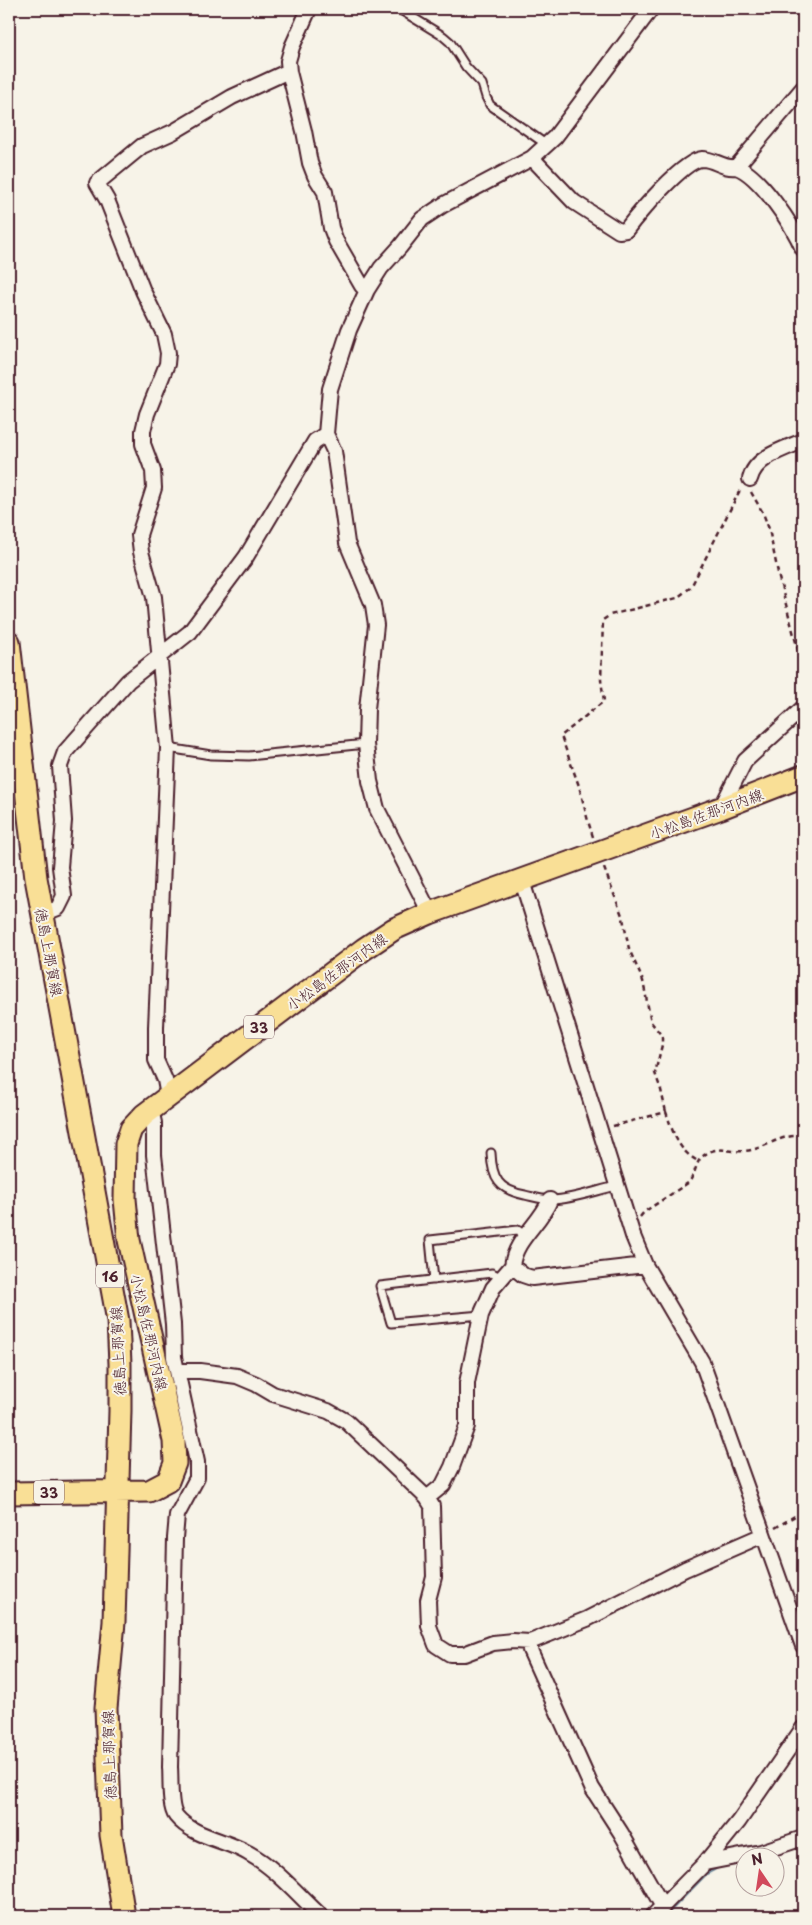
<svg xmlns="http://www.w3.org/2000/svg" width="812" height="1925" viewBox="0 0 812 1925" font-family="'Playpen Sans','Klee One',sans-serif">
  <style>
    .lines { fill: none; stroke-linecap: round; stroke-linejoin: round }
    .stream { stroke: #7591a2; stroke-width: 4.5 }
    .lane-casing { stroke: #4a1f2b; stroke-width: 11 }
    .street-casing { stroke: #4a1f2b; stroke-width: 18 }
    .primary-casing { stroke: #4a1f2b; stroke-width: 25 }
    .path { stroke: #4a1f2b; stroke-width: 2.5; stroke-dasharray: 5 4; stroke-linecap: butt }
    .lane { stroke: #f7f3e8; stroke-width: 7 }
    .street { stroke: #f7f3e8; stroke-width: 14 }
    .primary { stroke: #f9df96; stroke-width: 21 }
    .labels { text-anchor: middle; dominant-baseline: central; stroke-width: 4; stroke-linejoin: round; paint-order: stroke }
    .shield { fill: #f7f3e8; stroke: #7e5f64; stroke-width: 1 }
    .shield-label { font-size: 14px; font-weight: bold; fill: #4a1f2b }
    .street-label { font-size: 15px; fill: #4a1f2b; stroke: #f7f3e8 }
  </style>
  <rect width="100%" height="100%" fill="#f7f3e8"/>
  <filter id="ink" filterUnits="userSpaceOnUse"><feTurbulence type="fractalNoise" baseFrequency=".02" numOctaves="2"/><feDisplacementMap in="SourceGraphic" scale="10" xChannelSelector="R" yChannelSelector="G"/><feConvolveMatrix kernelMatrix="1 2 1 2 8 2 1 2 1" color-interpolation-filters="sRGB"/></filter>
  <g filter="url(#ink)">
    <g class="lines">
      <path class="stream" d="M664 1916 706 1873 719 1866"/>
      <g class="lane-casing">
        <path id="lane" d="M399 9 443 36 450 42 466 67 482 84 486 97 490 105 547 145
          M168 748 211 755 249 756 366 744
          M491 1153C492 1179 499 1190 525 1195 534 1197 543 1200 552 1200 573 1199 595 1191 616 1186
          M434 1280 430 1240 518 1230 525 1235
          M481 1315 391 1323 380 1286 492 1273 502 1278"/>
      </g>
      <g class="street-casing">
        <path id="street" d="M309 9 292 47 288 61 289 72 304 131 310 163 315 176 325 192 331 228 336 241 362 286 367 290
          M532 158 574 202 619 231 626 230C638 214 684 160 702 159 714 159 724 169 736 167L803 88
          M736 167C759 174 794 227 803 249
          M750 479C755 457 784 449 803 441
          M721 808 745 761 803 708
          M522 881 633 1236 645 1265 702 1362 803 1646
          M430 913 377 809 370 781 366 744 367 709 376 625 373 605 347 543 334 451 326 434 330 389 349 330 367 290 381 268 400 247 422 219 443 205 532 158 555 137 651 9
          M43 914 58 908 64 896 60 867 64 821 60 766 65 752 128 681 190 632 246 557 315 441 326 434
          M168 1096 165 1080 156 1060V1027L168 748 154 597 141 552 139 535 154 488 153 471 143 444V431L147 414 167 364 168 353 164 334 143 291 107 200 97 183 142 146 173 132 232 97 282 74 289 72
          M151 1109 154 1123V1155L173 1324 174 1357 197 1462V1478L177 1515 175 1538 170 1767C171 1779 169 1807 176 1816 193 1837 226 1840 248 1853 276 1868 298 1895 321 1916
          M550 1200C540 1224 515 1239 512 1266L523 1275 532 1278 645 1265
          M177 1371H200L237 1376 256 1384 273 1394 328 1411 346 1421 427 1498 432 1506 434 1577 428 1600 429 1626 436 1645 450 1654H464L493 1643 513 1641 530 1642 587 1619 685 1569 763 1535
          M427 1498 443 1485 452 1467 467 1426V1383L481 1315 493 1288 512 1266
          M530 1642V1650L592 1788 621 1833 663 1907
          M705 1863 761 1852 803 1838
          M653 1916 705 1863 739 1821 803 1728"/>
      </g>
      <g class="primary-casing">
        <path id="primary" d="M9 642 36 878 118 1321 120 1364V1411L114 1622 106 1708 111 1835 124 1916
          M9 1493 149 1491 168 1481 175 1463 174 1441 129 1240 125 1199 126 1144 131 1129 144 1115 364 949 394 929 430 913 721 808 803 776"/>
      </g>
      <path class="path" d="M751 492 763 513 769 529 779 578 803 669
        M593 837 588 821 579 786 561 736 604 701 601 680 603 620 610 615 677 598 691 587 741 488
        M604 868 623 918 629 949 643 981 651 1022 662 1036V1045L655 1073 661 1090 666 1112
        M613 1126 666 1112C673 1132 678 1151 698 1161
        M640 1217 644 1212 688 1183C696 1175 695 1162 703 1156 718 1144 728 1153 744 1151 768 1149 777 1134 803 1136
        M775 1528 803 1511"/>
      <use href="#lane" class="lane"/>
      <use href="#street" class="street"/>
      <use href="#primary" class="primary"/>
    </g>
  </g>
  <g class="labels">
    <g class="shield">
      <rect x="244" y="1015.5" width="30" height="23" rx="4"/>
      <rect x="96" y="1264.5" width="28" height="23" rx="4"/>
      <rect x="34" y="1480.5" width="30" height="23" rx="4"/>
    </g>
    <g class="shield-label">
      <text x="259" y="1027">33</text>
      <text x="110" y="1276">16</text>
      <text x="49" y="1492">33</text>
    </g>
    <g class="street-label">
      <text transform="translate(706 813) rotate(-20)">小松島佐那河内線</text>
      <text transform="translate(50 952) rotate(79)">徳島上那賀線</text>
      <text transform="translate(336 971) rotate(-36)">小松島佐那河内線</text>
      <text transform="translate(150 1332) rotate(77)">小松島佐那河内線</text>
      <text transform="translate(117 1351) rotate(-93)">徳島上那賀線</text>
      <text transform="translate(108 1755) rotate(-92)">徳島上那賀線</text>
    </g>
  </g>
  <rect width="812" height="1925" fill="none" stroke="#f7f3e8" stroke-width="30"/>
  <rect x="15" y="15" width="782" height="1895" fill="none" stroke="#4a1f2b" stroke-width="2" filter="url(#ink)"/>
  <g transform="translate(760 1872) rotate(347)"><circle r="24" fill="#f7f3e8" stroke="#b29e9c"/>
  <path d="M0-4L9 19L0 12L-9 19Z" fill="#d1495b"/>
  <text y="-8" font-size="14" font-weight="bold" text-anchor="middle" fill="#4a1f2b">N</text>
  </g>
</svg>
